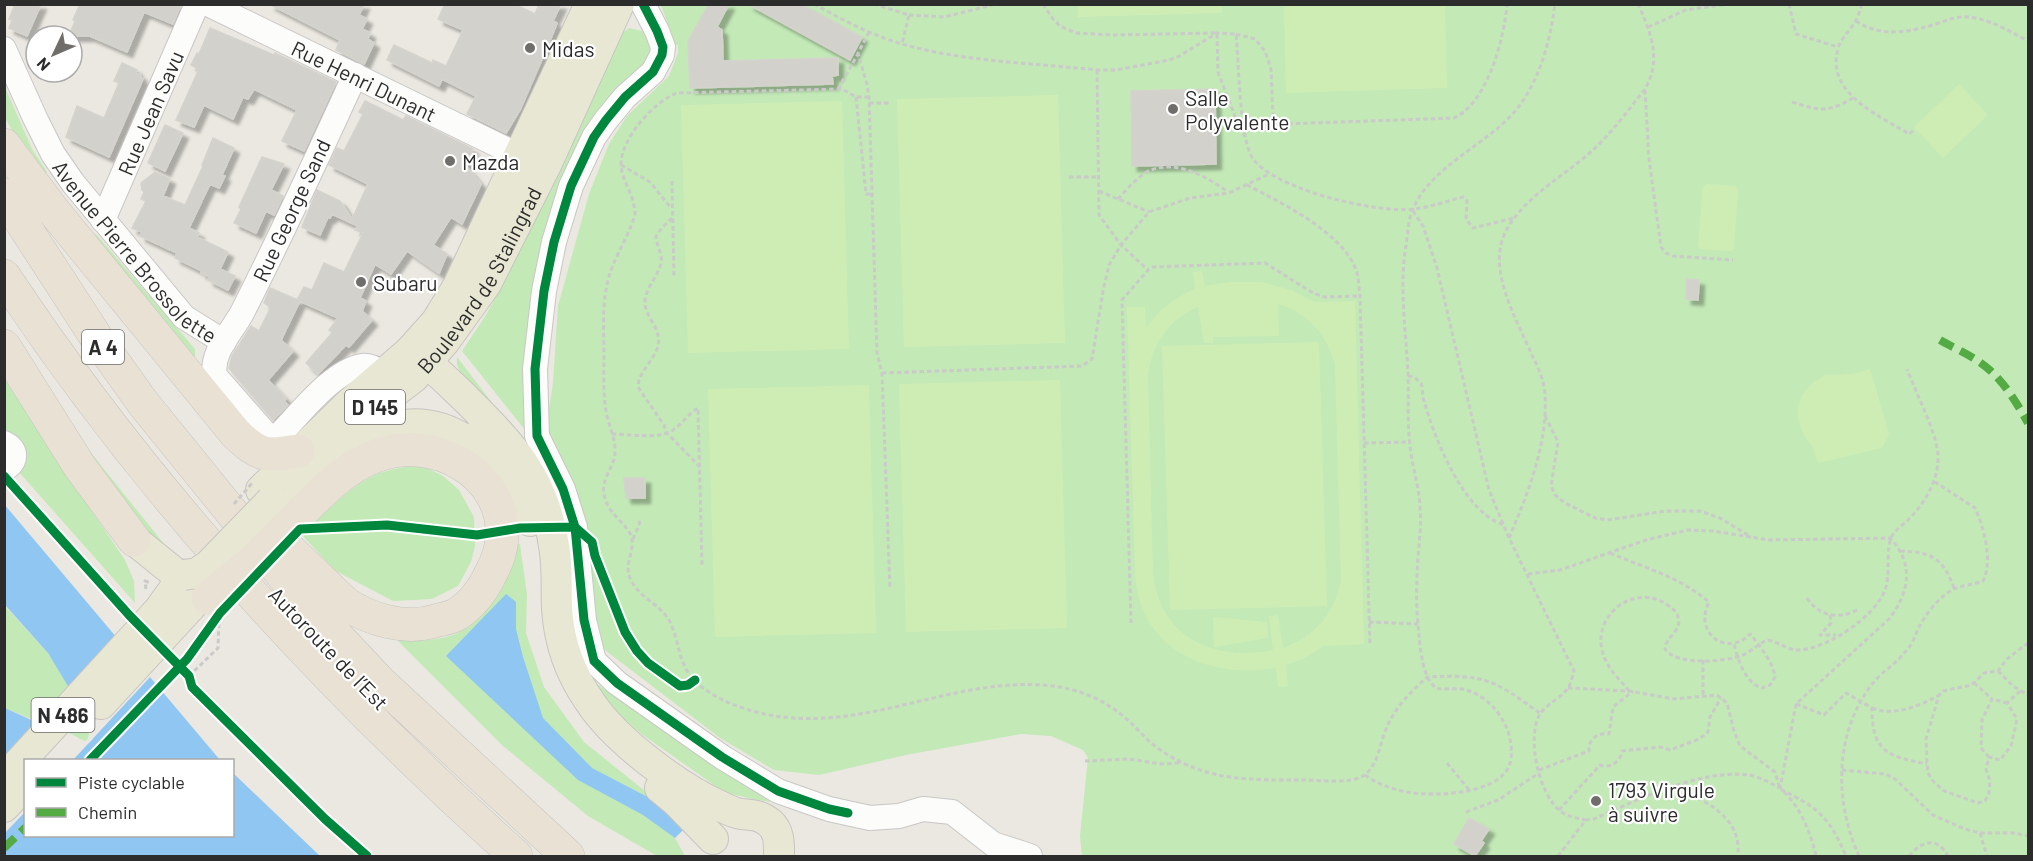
<svg xmlns="http://www.w3.org/2000/svg" width="2033" height="861" viewBox="0 0 2033 861" font-family="Barlow,sans-serif">
  <style>
    .green { fill: #c3e9b7 }
    .pitch { fill: #ceedb4; fill-rule: evenodd }
    .water { fill: #8fc7f2 }
    .pier { fill: #ebe8e1 }
    .building { fill: #d3d1cc; stroke: #d5d3cd; stroke-width: 1.5; filter: url(#shadow) }
    .lines { fill: none; stroke-linecap: round; stroke-linejoin: round }
    .minor-casing { stroke: #c8c7c7; stroke-width: 26 }
    .major-casing { stroke: #c6c5c2; stroke-width: 32 }
    .highway-casing { stroke: #c6c5c2; stroke-width: 34 }
    .path { stroke: #cacac9; stroke-width: 3; stroke-dasharray: 4.5 3; stroke-linecap: butt }
    .minor { stroke: #fcfcfa; stroke-width: 24 }
    .major { stroke: #e8e7d3; stroke-width: 30 }
    .highway { stroke: #e9e1d4; stroke-width: 33 }
    .major-bridge-casing { stroke: #c6c5c2; stroke-width: 32; stroke-linecap: butt }
    .highway-bridge-casing { stroke: #c6c5c2; stroke-width: 34; stroke-linecap: butt }
    .path-bridge { stroke: #cacac9; stroke-width: 3; stroke-dasharray: 4.5 3; stroke-linecap: butt }
    .major-bridge { stroke: #e8e7d3; stroke-width: 30 }
    .highway-bridge { stroke: #e9e1d4; stroke-width: 33 }
    .quiet { stroke: #54ab44; stroke-width: 8; stroke-dasharray: 15 8; stroke-linecap: butt }
    .cycleway-casing { stroke: #fff; stroke-width: 13 }
    .cycleway { stroke: #00873e; stroke-width: 9 }
    .poi-dot { fill: #6f6e6b; stroke: #fff; stroke-width: 2 }
    .labels { text-anchor: middle; dominant-baseline: central; stroke-width: 4.5; stroke-linejoin: round; paint-order: stroke }
    .shield { fill: #fff; stroke: #6b6b6b; stroke-width: 1.5 }
    .shield-label { font-size: 20px; font-weight: bold; fill: #2c2c2c }
    .poi-label { font-size: 21px; fill: #2c2c2c; stroke: #fff; text-anchor: start }
    .street-label { font-size: 21px; fill: #2c2c2c; stroke: #fff }
  </style>
  <defs>
    <filter id="shadow"><feDropShadow dx="5.5" dy="5.5" stdDeviation="1.5" flood-color="#0004"/></filter>
  </defs>
  <rect width="100%" height="100%" fill="#ebe8e1"/>
  <path class="green" d="M661 5H2028V856H1082L1080 836 1088 758 1083 750 1051 736 1021 734 906 755 819 775 774 770 720 738 601 647 546 429 553 383 558 306 589 194 609 144 627 116 669 76 678 53V45H675Z
    M648 27 658 45 574 170 529 435 462 351 486 315 504 282 621 34 629 28 642 31Z
    M4 85 32 149 47 172 40 179 5 118Z
    M96 234 195 349V359L92 237Z
    M457 357 500 413C487 400 453 376 457 357Z
    M4 373 57 460 125 560 134 581 135 603 18 471 5 425Z
    M71 428 165 545 156 548Z
    M421 465 443 476 459 490 474 517 475 546 471 562 458 586 432 599 393 601 334 570 302 535C321 517 347 489 371 477 387 469 404 467 421 465Z
    M514 544H520L527 595 526 633 544 687 584 742 661 804 683 830 675 838 685 856H657L588 816 503 746 398 641C416 641 435 641 453 635 483 625 501 571 514 544Z
    M4 605 48 653 84 713 93 739 89 743 5 708Z
    M588 678 771 802 752 799 724 792 643 735 611 708Z"/>
  <path class="pitch" d="M1078 5H1222V13L1078 17Z
    M1284 5H1445L1447 88 1286 93Z
    M1959 84 1988 115 1943 158 1914 127Z
    M1058 95 1065 343 904 347 897 99Z
    M842 101 849 349 688 353 681 105Z
    M1706 184 1736 186 1738 190 1734 249 1731 251 1701 249 1698 246 1703 187Z
    M1202 271 1205 286 1230 282H1262L1291 290 1315 302 1355 301 1364 644 1324 646 1303 659 1286 665 1288 686 1278 687 1276 668C1207 679 1140 650 1135 574L1127 307H1145L1146 328C1159 310 1175 297 1195 289L1193 272ZM1278 304C1307 312 1328 336 1335 365L1341 581C1334 614 1315 637 1283 648L1278 615 1269 616 1273 650C1215 662 1159 638 1153 573L1148 375C1152 344 1169 319 1198 307L1204 343H1213V337L1279 336Z
    M1319 342 1327 606 1170 610 1162 346Z
    M1870 369 1889 434 1882 448 1818 463 1812 446 1804 435 1798 420V408L1802 395 1810 385 1825 375 1852 374Z
    M1060 380 1067 628 906 632 899 384Z
    M869 385 876 633 715 637 708 389Z
    M1213 617 1267 622 1268 638 1214 647Z"/>
  <path class="water" d="M4 504 220 760H26V836H232L233 773 320 856H5V708L84 744 89 743 93 739 84 713 48 653 5 605Z
    M506 594 516 602V629L523 657 543 718 592 768 661 804 683 830 675 838 643 815 578 780 446 656Z"/>
  <path class="pier" d="M120 636 152 675 73 760H26L25 812 4 834 5 761 64 730 84 741 87 740 89 735 81 715Z"/>
  <path class="building" d="M15 4H41L27 36 9 28 12 20 9 19Z
    M80 4H181L173 24 144 12 127 52 90 36H69L75 21 73 20Z
    M269 4H364L359 15 367 19 362 29 370 33 368 39 374 43 364 64 336 50 340 40Z
    M445 4H514L535 14 539 4H561L553 21 557 23 549 43 520 110 506 133 467 114 476 96 442 79 439 86 387 60 394 45 432 63 433 60 446 66 463 30 438 19Z
    M709 4H729L717 27 722 30 723 61 838 58V75L832 76 833 84 690 88 688 41Z
    M748 4H801L862 37 850 60Z
    M210 28 274 55 275 53 336 82 304 151 282 141 297 110 254 89 248 99 243 97 233 119 204 105 194 127 176 120 199 69 191 65 197 53 199 54Z
    M122 63 137 70 136 73 141 75 140 78 143 79 109 157 66 137 77 106 104 118 119 83 114 81Z
    M1215 89 1216 164 1132 166 1131 91Z
    M365 101 403 120 406 116 473 149 466 166 481 184 462 224 451 217 433 245 447 254 439 273 407 251 391 274 375 264 360 298 366 301 362 311 372 320 349 347 346 345 318 374 306 363 332 333 329 330 338 318 297 300 304 287 312 290 324 263 344 272 363 233 355 230 358 226 332 214 330 218 328 217 320 235 302 227 317 190 340 201 352 219 368 184 329 165 337 148 344 151 363 114 359 112Z
    M165 125 183 133 165 171 148 163Z
    M213 138 234 148 222 175 225 176 219 188 210 184 189 228 199 233 197 237 228 252 220 269 235 276 228 290 208 280 210 277 201 273 202 271 175 258 177 253 140 236 142 232 132 228 146 201 141 199 144 192 142 190 141 183 155 172 170 179 163 196 185 205 203 166 202 165Z
    M262 157 284 164 271 190 283 196 274 215 266 211 256 233 234 223 241 209 239 207Z
    M1687 279 1699 280 1698 300 1686 299Z
    M270 288 300 301 281 340 293 351 268 380 286 399 284 401 288 405 273 420 229 368 232 356 251 326 259 331 271 307 264 303Z
    M624 478H645V498H626Z
    M1469 818 1489 829 1481 841 1484 843 1475 856 1454 844Z"/>
  <g class="lines">
    <g class="minor-casing">
      <g id="minor">
        <path id="s1" d="M208 4 520 156"/>
        <path d="M643 4 657 31 663 47 662 55 653 72 625 97 606 120 594 137 571 186 554 242 544 291 535 369 537 436 563 489 575 527 584 620 594 661 617 683 722 757 778 791 829 809 870 818 899 816 923 809 952 812 993 844 1030 856"/>
        <path id="s2" d="M4 49 35 118 53 154 73 183 184 317 224 342"/>
        <path d="M355 75C319 154 282 234 243 311 233 331 210 352 215 376L266 434 272 437 278 436C299 415 332 371 362 366 370 365 377 369 383 374"/>
        <path id="s3" d="M103 220 197 4"/>
        <path d="M4 443C18 449 17 463 4 469"/>
      </g>
    </g>
    <g class="major-casing">
      <g id="major">
        <path d="M410 351C431 364 447 381 465 398 512 445 544 477 554 546 558 567 556 588 557 609 559 642 571 675 590 702 615 740 678 787 720 806 726 809 734 813 741 814 753 815 760 815 770 823 780 832 779 845 779 856"/>
        <path d="M477 436C498 455 522 493 530 521"/>
        <path d="M345 449C384 423 425 413 467 441 475 446 482 453 489 458"/>
        <path d="M261 490 350 403 410 351 436 322 458 286 590 4"/>
        <path id="s4" d="M283 512 330 458 338 439 362 417 414 377 445 341 486 284 546 165 619 4"/>
        <path d="M101 704 193 604 200 591"/>
        <path d="M4 779 159 610 184 575 175 573 134 540"/>
        <path d="M660 788 677 802 713 839"/>
        <path d="M4 807 26 784"/>
      </g>
    </g>
    <g class="highway-casing">
      <path id="highway" d="M4 145 52 209 236 434C260 457 266 456 298 451
        M4 195 96 337 143 403 302 599 380 682 568 856
        M4 276C147 492 324 684 516 856
        M4 346 80 467 134 540
        M272 533 345 603C370 620 405 630 435 621 442 619 451 618 457 614 472 605 484 588 491 573 497 562 501 551 502 538 506 473 433 434 376 456 342 468 316 498 291 523"/>
    </g>
    <path class="path" d="M814 4C843 20 871 35 902 44 964 62 1033 63 1097 70H1116L1164 61 1176 58 1217 33 1236 34C1239 62 1239 135 1252 157 1271 189 1378 214 1414 209 1431 207 1447 201 1463 197L1467 201 1466 219 1473 228 1514 218
      M874 4 909 15 902 44
      M1043 4 1053 19 1060 26 1076 33 1113 35 1217 33 1218 72 1238 124 1245 137
      M1789 4 1796 34 1838 47
      M1862 4C1860 10 1858 17 1855 22 1850 31 1840 39 1838 49 1825 93 1880 116 1909 134L1915 129
      M909 15 944 17 996 4
      M1856 21C1881 38 1909 32 1936 24 1947 20 1957 16 1968 17 1990 19 2009 31 2028 41
      M1648 27 1686 10 1728 4
      M869 32 858 53 867 84 869 97 877 353 882 373 890 589
      M1236 34 1255 39 1265 51 1271 69 1273 115 1277 122 1283 124 1454 118C1488 102 1504 39 1507 4
      M1097 70 1099 215 1121 245 1148 270
      M838 89 858 54
      M1645 90 1649 159 1661 247 1666 253 1673 256 1733 260
      M856 97 866 194H872
      M869 97H856L842 89 677 93C654 101 620 140 621 165 622 182 635 195 635 215 627 241 610 262 606 290 602 312 604 335 604 357 604 375 603 393 606 411 608 424 615 436 615 450 616 466 601 477 604 494 607 515 629 524 632 539 634 552 624 565 630 578 637 597 661 604 670 622 677 636 678 653 685 667 699 697 752 714 783 717 871 728 954 679 1042 685 1072 687 1098 696 1122 715 1136 726 1146 741 1162 751 1208 782 1251 780 1304 780 1319 780 1350 784 1363 776 1379 765 1379 745 1386 729 1395 707 1411 692 1427 677 1486 674 1494 680 1541 714
      M1792 102C1820 111 1827 113 1853 98
      M869 103H889
      M621 165 650 182 671 208
      M1069 177H1099
      M672 181 674 277
      M1247 185C1280 202 1346 234 1357 273 1359 280 1359 289 1360 296L1370 646
      M1099 191 1149 212
      M1118 199C1126 190 1135 180 1145 173 1172 157 1206 176 1228 192
      M1413 211 1423 226 1437 268 1489 490 1509 538 1574 671C1572 676 1571 684 1568 688 1561 698 1547 704 1540 714 1526 738 1539 794 1560 811 1568 817 1576 818 1586 820
      M672 218 661 229 656 236C656 246 663 253 661 263 658 277 645 288 645 302 645 318 662 328 658 346 654 361 638 372 638 387L664 425 666 432 700 467
      M882 373 1082 366 1092 359 1103 291 1109 265 1121 245 1149 212 1190 198 1229 193 1269 174
      M1408 376 1414 377 1421 383C1423 389 1422 395 1424 401 1435 439 1463 512 1504 525
      M1545 416 1558 442 1551 486 1555 495 1565 503 1595 518 1607 520 1666 511H1700L1720 518 1751 537
      M612 434C630 434 657 440 673 430 682 424 689 413 698 408L702 566
      M1364 443 1409 442
      M1509 538C1528 493 1548 444 1545 394 1544 380 1538 367 1532 355 1517 320 1486 269 1506 231 1525 195 1567 175 1595 148 1614 130 1629 109 1645 89 1662 60 1651 33 1638 4
      M633 539 639 525 640 518
      M1900 551C1932 552 1943 558 1954 588
      M1610 553C1645 568 1680 577 1709 602 1693 633 1727 658 1750 634 1760 646 1773 662 1775 677L1770 685 1762 688C1745 683 1737 658 1734 643
      M1528 574 1560 570 1646 540 1688 530 1714 531 1768 540 1890 538C1915 564 1909 593 1889 619L1796 704 1780 789
      M146 589 145 581 151 583
      M1807 598C1819 616 1838 620 1857 610
      M1830 615 1831 623 1820 635H1836
      M1369 622 1418 624
      M1131 623 1122 300 1148 270 1153 267 1265 263 1313 293 1325 297 1360 296
      M1703 660V696
      M1998 671 2013 686 2028 695
      M189 676 218 648 219 618
      M1974 683 1992 699
      M1568 688 1629 691 1674 699 1717 695 1727 703 1734 731 1740 746 1775 772 1780 789C1819 808 1829 817 1846 856
      M1629 691C1621 681 1611 672 1606 661 1585 620 1633 579 1669 606 1673 609 1677 612 1678 617 1683 631 1665 637 1665 649 1676 666 1726 662 1743 655 1752 651 1759 643 1768 640 1779 642 1787 650 1798 650 1827 649 1875 617 1885 590 1891 574 1885 549 1892 536 1896 529 1903 525 1908 520 1925 503 1939 480 1938 455 1936 430 1916 394 1907 369
      M2020 691 2007 703 2017 719 2011 746 2000 760 1989 757 1986 769 1990 781 1989 793 1985 801 1978 803 1944 791 1933 781 1928 773 1927 764 1926 739 1939 695 1943 691 1967 686 1974 683 1984 673 1998 671 2007 659 2028 643
      M1796 704 1824 715 1846 693 1872 708C1872 752 1887 756 1927 764
      M1872 708C1894 717 1918 706 1938 696
      M1989 757 1981 748 1982 720 1992 699 2007 703
      M1085 761 1129 759 1161 764 1181 763
      M1447 763 1470 791
      M1539 770 1589 751C1588 739 1598 732 1609 734L1613 707 1633 691
      M1842 770 1886 774 1895 779 1933 815 1965 829 1980 833H2014L2028 836
      M1365 775C1377 784 1392 789 1407 792 1435 797 1506 795 1511 759 1515 728 1492 695 1462 689 1456 688 1440 690 1436 688 1433 686 1428 679 1427 676 1422 664 1420 648 1419 635 1417 617 1416 597 1417 579 1417 554 1422 531 1420 507 1419 486 1412 466 1410 446 1407 422 1409 397 1408 373 1406 331 1399 287 1406 245 1408 234 1408 219 1413 209 1432 165 1487 145 1516 110 1540 80 1550 42 1555 4
      M1678 787C1708 804 1741 816 1738 856
      M1784 792C1802 810 1810 832 1816 856
      M1559 810 1600 765C1610 769 1621 761 1622 751L1660 747 1670 750 1699 739 1708 732 1710 717 1721 698
      M1466 812 1498 800 1539 773
      M1980 833 1987 856
      M1558 856 1586 820 1594 819C1637 800 1706 766 1754 776 1763 779 1771 783 1779 788
      M1859 856C1834 801 1834 732 1873 683 1883 671 1897 663 1906 651 1913 644 1915 635 1919 627 1926 614 1939 597 1952 590 1961 585 1973 585 1983 581 1993 562 1984 527 1975 508L1935 482
      M1909 856C1922 841 1937 836 1948 856"/>
    <use href="#minor" class="minor"/>
    <use href="#major" class="major"/>
    <use href="#highway" class="highway"/>
    <g class="major-bridge-casing">
      <path id="major-bridge" d="M184 575 197 573 209 565 271 501"/>
    </g>
    <g class="highway-bridge-casing">
      <path id="highway-bridge" d="M208 598 251 563 291 523"/>
    </g>
    <path class="path-bridge" d="M234 504 253 482"/>
    <use href="#major-bridge" class="major-bridge"/>
    <use href="#highway-bridge" class="highway-bridge"/>
    <path class="quiet" d="M1940 340C1952 347 1966 353 1978 361 2001 376 2015 400 2028 423
      M4 848 26 827"/>
    <g class="cycleway-casing">
      <path id="cycleway" d="M643 4 657 31 663 47 662 55 653 72 625 97 606 120 594 137 571 186 554 242 544 291 535 369 537 436 563 489 575 527 584 620 594 661 617 683 722 757 778 791 829 809 848 813
        M4 476 130 616 189 676 192 687 325 819 367 856
        M90 760 187 659 220 613 300 529 387 525 477 535 520 528 575 527 592 542 595 556 625 632 637 651 648 663 680 686 688 685 695 680"/>
    </g>
    <use href="#cycleway" class="cycleway"/>
  </g>
  <g class="poi-dot">
    <circle cx="530" cy="48" r="6"/>
    <circle cx="1173" cy="109" r="6"/>
    <circle cx="450" cy="161" r="6"/>
    <circle cx="361" cy="282" r="6"/>
    <circle cx="1596" cy="801" r="6"/>
  </g>
  <g class="labels">
    <g class="shield">
      <rect x="82" y="330" width="42" height="34" rx="4.5"/>
      <rect x="345" y="390" width="60" height="34" rx="4.5"/>
      <rect x="31.5" y="698" width="63" height="34" rx="4.5"/>
    </g>
    <g class="shield-label">
      <text x="103" y="347">A 4</text>
      <text x="375" y="407">D 145</text>
      <text x="63" y="715">N 486</text>
    </g>
    <g class="poi-label">
      <text x="542" y="48">Midas</text>
      <text x="1185" y="97">Salle<tspan x="1185" dy="24">Polyvalente</tspan></text>
      <text x="462" y="161">Mazda</text>
      <text x="373" y="282">Subaru</text>
      <text x="1608" y="789">1793 Virgule<tspan x="1608" dy="24">à suivre</tspan></text>
    </g>
    <g class="street-label">
      <text stroke="none"><textPath href="#s1" startOffset="174">Rue Henri Dunant</textPath></text>
      <text stroke="none"><textPath href="#s3" startOffset="117">Rue Jean Savu</textPath></text>
      <text transform="translate(291 210) rotate(-65)">Rue George Sand</text>
      <text stroke="none"><textPath href="#s2" startOffset="244">Avenue Pierre Brossolette</textPath></text>
      <text stroke="none"><textPath href="#s4" startOffset="308">Boulevard de Stalingrad</textPath></text>
      <text transform="translate(329 648) rotate(46)">Autoroute de l’Est</text>
    </g>
  </g>
  <rect width="2033" height="861" fill="none" stroke="#2c2c2c" stroke-width="12"/>
  <rect x="24" y="759" width="210" height="78" fill="#ffffff" stroke="#ababab" stroke-width="1.5"/>
  <rect x="36" y="778" width="30" height="9" fill="#00873e" stroke="#ababab" stroke-width="1.5"/>
  <text x="78" y="789" font-size="18" fill="#2c2c2c">Piste cyclable</text>
  <rect x="36" y="808" width="30" height="9" fill="#54ab44" stroke="#ababab" stroke-width="1.5"/>
  <text x="78" y="819" font-size="18" fill="#2c2c2c">Chemin</text>
  <g transform="translate(54 54) rotate(226)"><circle r="28" fill="#ffffff" stroke="#ababab" stroke-width="1.5"/>
  <path d="M0-4.5L10 22L0 15L-10 22Z" fill="#6f6e6b"/>
  <text y="-9" font-size="16" font-weight="bold" text-anchor="middle" fill="#2c2c2c">N</text>
  </g>
</svg>
